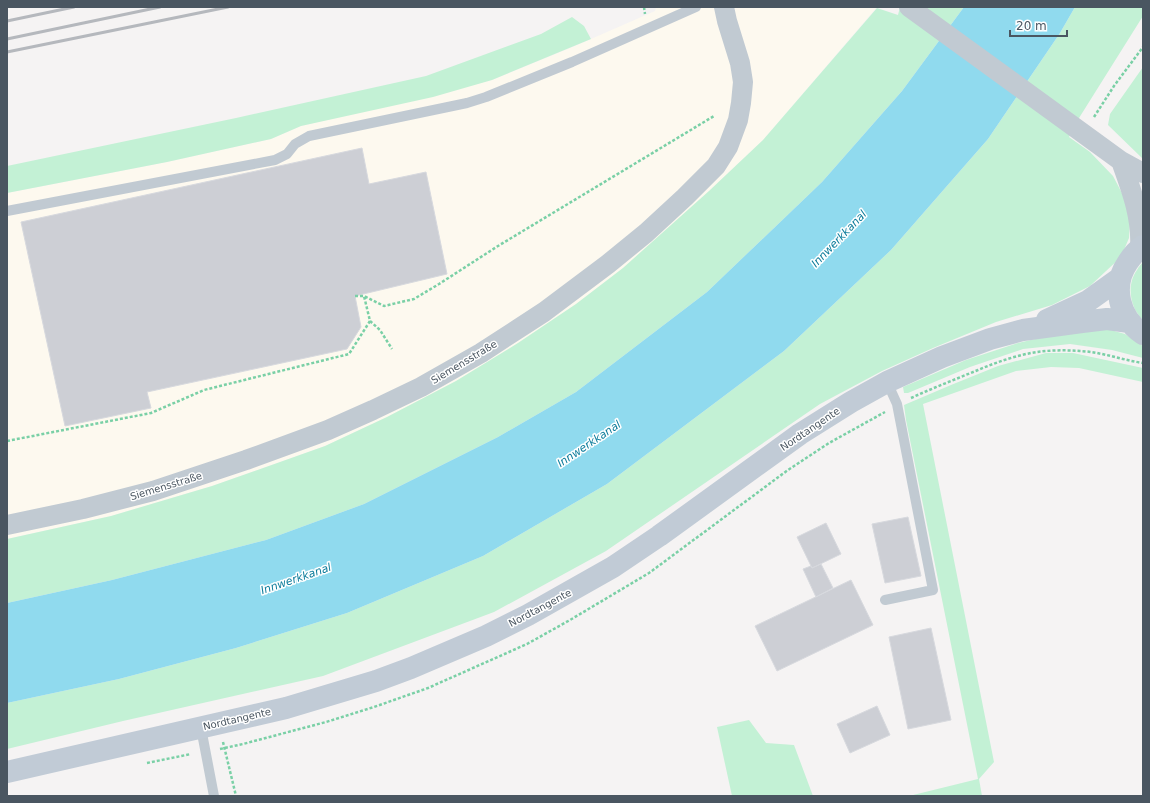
<svg xmlns="http://www.w3.org/2000/svg" width="1150" height="803" viewBox="0 0 1150 803" font-family="'DejaVu Sans',sans-serif">
  <style>
    .commercial { fill: #fdf9ef }
    .green { fill: #c3f1d5 }
    .water { fill: #90daee }
    .building { fill: #cdcfd5; stroke: #d7d9de }
    .lines { fill: none; stroke-linecap: round; stroke-linejoin: round }
    .path { stroke: #7ad0a6; stroke-width: 2.5; stroke-dasharray: 3 2; stroke-linecap: butt }
    .lane { stroke: #c1cad2; stroke-width: 10 }
    .street { stroke: #c1cad2; stroke-width: 20 }
    .secondary { stroke: #c1cbd6; stroke-width: 22 }
    .rail { stroke: #b5b8bd; stroke-width: 3 }
    .labels { text-anchor: middle; dominant-baseline: central; stroke-width: 3; stroke-linejoin: round; paint-order: stroke }
    .street-label { font-size: 10px; fill: #4a5661; stroke: #fff }
    .water-label { font-size: 11px; font-style: italic; fill: #0c7c9b; stroke: #fff }
  </style>
  <rect width="100%" height="100%" fill="#f5f3f3"/>
  <path class="commercial" d="M656 7H877L763 140 709 191 623 268 576 304 518 343 456 381 387 417 325 446 266 467 212 486 111 516 7 539V193L167 162 271 139 301 126 492 80 575 46 655 11Z"/>
  <path class="green" d="M900 7H964L902 91 822 182 707 292 576 392 498 437 364 504 266 540 112 580 7 603V539L111 516 212 486 266 467 325 446 387 417 456 381 518 343 576 304 623 268 709 191 763 140 877 8 898 15Z
    M1075 7H1143V16L1074 126 1069 137 1090 152 1113 176 1124 197 1130 219 1129 238 1121 257 1090 286 1052 305 996 322 933 348 882 371 820 404 606 551 494 612 323 676 123 721 7 749V703L119 679 236 648 347 613 483 556 607 484 784 351 891 250 988 139 1060 33Z
    M572 17 584 26 591 39 492 80 433 97 301 126 271 139 167 162 7 193V166L236 118 426 76 541 34Z
    M1143 67V159L1108 125 1110 114Z
    M1143 262V320C1130 308 1126 285 1137 270 1138 267 1141 265 1143 262Z
    M1107 329 1125 334 1143 346V358L1112 350 1070 344 1023 349 970 367 908 393H904L903 387 966 360 1018 343 1074 330Z
    M1046 353H1073L1143 368V382L1079 368 1051 367 1016 371 923 404 994 762 979 779 982 796H909L978 779 906 420 904 405 951 385 998 366Z
    M749 720 766 743 794 745 813 796H732L717 727Z"/>
  <path class="water" d="M964 7H1075L1060 33 988 139 891 250 784 351 607 484 483 556 347 613 236 648 119 679 7 703V603L112 580 266 540 364 504 498 437 576 392 707 292 822 182 902 91Z"/>
  <path class="building" d="M362 148 369 184 426 172 447 274 355 296 361 327 347 349 147 392 151 408 65 426 21 222Z
    M908 517 921 576 885 583 872 524Z
    M826 523 841 554 812 568 797 537Z
    M821 564 833 588 816 597 803 569 811 566 812 568Z
    M851 580 873 625 777 671 755 626Z
    M931 628 951 720 908 729 889 637Z
    M877 706 890 735 850 753 837 724Z"/>
  <g class="lines">
    <path class="path" d="M644 7 645 14
      M1094 117 1114 86 1143 47
      M355 296H364L384 306 414 299 439 284 498 246 714 116
      M370 321 380 330 392 349
      M911 398C933 388 956 379 978 370 997 362 1017 355 1037 352 1051 350 1066 350 1080 351 1102 352 1122 360 1143 363
      M7 441 151 413 204 390 349 354 370 321 364 296
      M223 742 236 796
      M220 749 243 744 326 722 374 707 428 688 527 644 570 620 649 573 788 470 829 443 885 412
      M147 763 191 754"/>
    <path class="lane" d="M7 211 275 160 287 154 295 144 309 136 467 103 486 97 572 62 696 7
      M885 600 933 590 897 404 887 382
      M201 728 214 796"/>
    <path class="street" d="M909 7 1121 161 1143 173
      M1121 161C1131 189 1142 217 1140 248
      M7 525 83 509 153 491 246 460 328 430 373 410 421 387 481 353 544 312 608 264 646 233 685 197 716 166 728 147 738 120 741 103 743 82 740 63 727 21 724 7"/>
    <path class="secondary" d="M1143 246C1137 250 1132 256 1128 262 1111 286 1119 318 1143 334
      M1047 320 1088 301 1120 278
      M7 772 286 708 376 681 411 668 486 636 528 615 613 567 659 536 800 434 851 402 887 382 942 357 990 339 1023 330 1082 322 1107 319 1129 322"/>
    <path class="rail" d="M7 21 74 7
      M7 39 160 7
      M7 52 228 7"/>
  </g>
  <g class="labels">
    <g class="street-label">
      <text transform="translate(464 362) rotate(-31)">Siemensstraße</text>
      <text transform="translate(810 429) rotate(-34)">Nordtangente</text>
      <text transform="translate(166 486) rotate(-17)">Siemensstraße</text>
      <text transform="translate(540 608) rotate(-28)">Nordtangente</text>
      <text transform="translate(237 719) rotate(-13)">Nordtangente</text>
    </g>
    <g class="water-label">
      <text transform="translate(839 239) rotate(-46)">Innwerkkanal</text>
      <text transform="translate(589 444) rotate(-34)">Innwerkkanal</text>
      <text transform="translate(296 579) rotate(-19)">Innwerkkanal</text>
    </g>
  </g>
  <rect width="1150" height="803" fill="none" stroke="#4a5661" stroke-width="16"/>
  <path d="M1010 30v6h57v-6" fill="none" stroke="#4a5661" stroke-width="2"/>
  <text x="1016" y="30" font-size="12" fill="#4a5661" stroke="#ffffff" stroke-width="3" paint-order="stroke">20 m</text>
</svg>
